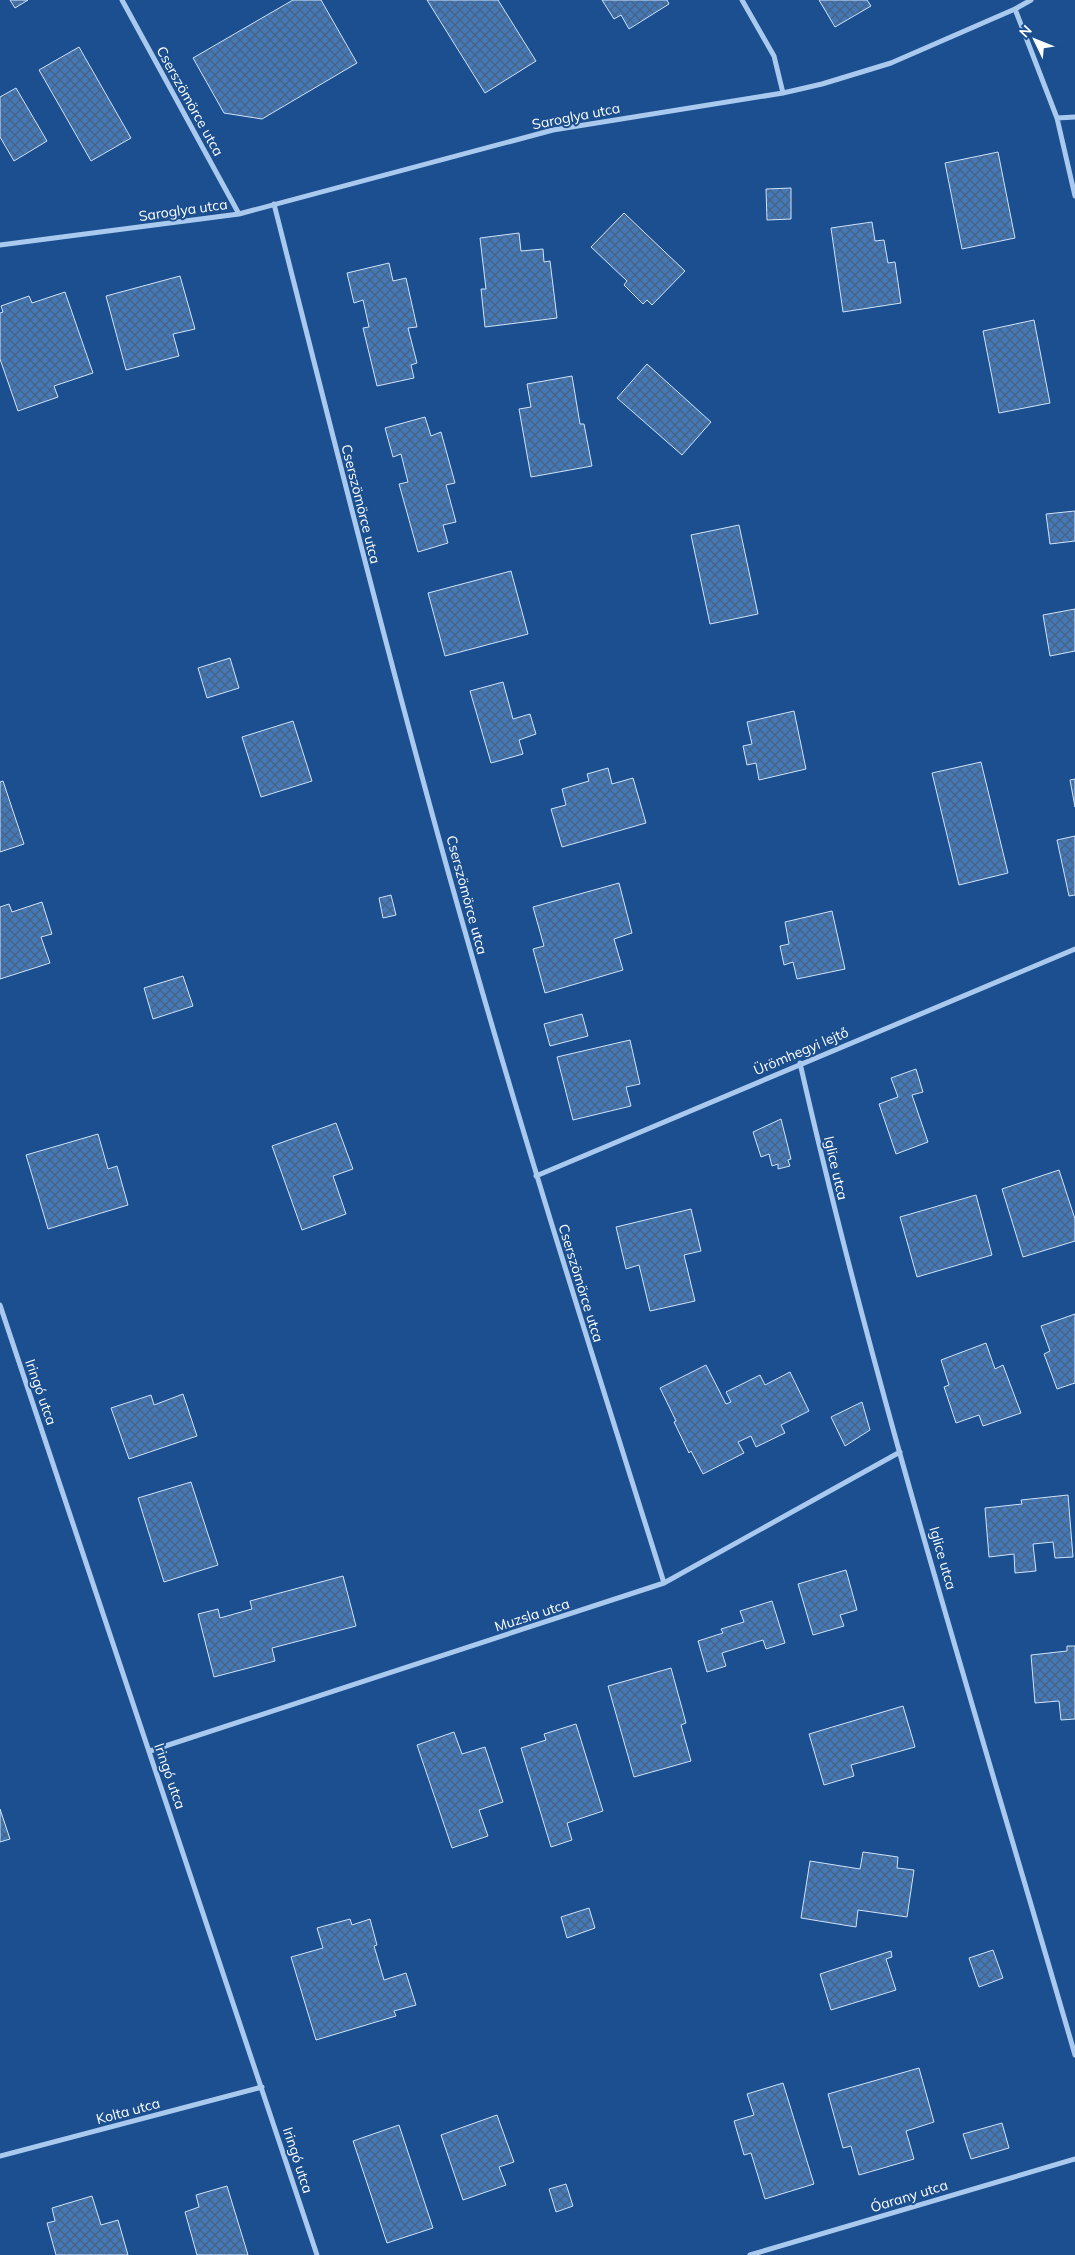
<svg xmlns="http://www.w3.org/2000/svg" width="1075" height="2255" viewBox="0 0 1075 2255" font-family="Mulish,sans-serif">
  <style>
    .building { fill: url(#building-cross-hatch); stroke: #cfe3fa }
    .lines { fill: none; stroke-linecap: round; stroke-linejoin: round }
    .street { stroke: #a9c9ee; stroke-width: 5 }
    .labels { text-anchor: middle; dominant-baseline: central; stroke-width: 4; stroke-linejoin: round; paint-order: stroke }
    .street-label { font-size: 14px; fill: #fff; stroke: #1b4f8f }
  </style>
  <defs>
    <pattern id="building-cross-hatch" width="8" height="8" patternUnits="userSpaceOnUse" patternTransform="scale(1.25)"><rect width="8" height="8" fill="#4478b7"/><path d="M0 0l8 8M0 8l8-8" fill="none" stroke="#486282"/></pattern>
  </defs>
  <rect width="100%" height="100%" fill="#1b4f8f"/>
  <path class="building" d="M10 0H28L15 8Z
    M293 0H321L357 63 262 119 224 113 193 58Z
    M427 0H498L536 61 485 93Z
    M602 0H667L669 4 629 29 621 15 614 19Z
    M819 0H867L871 6 835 27Z
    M79 47 131 138 91 161 39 70Z
    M16 88 47 141 14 161 0 137V97Z
    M998 152 1015 238 962 249 945 163Z
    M791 188V219L767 220 766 189Z
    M624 213 685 271 652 305 647 300 643 304 624 285 627 281 591 247Z
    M872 222 875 241 884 240 888 263 895 262 901 303 843 312 831 228Z
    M519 233 521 251 543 249 544 262 550 261 557 318 485 327 481 289H486L480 238Z
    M389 263 393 281 406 278 417 327 408 328 417 363 411 365 414 378 377 386 363 328 369 327 363 300 354 303 347 273Z
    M180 276 195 329 173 334 179 356 126 370 106 296Z
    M65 292 93 373 54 386 58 397 18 411 0 359V313L3 312 1 306 29 296 32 303Z
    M1034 320 1050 403 999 413 983 331Z
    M647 364 711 422 682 455 617 398Z
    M572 376 580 424H584L592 466 531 477 519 409 531 407 527 384Z
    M425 417 431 436 441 432 455 483 446 485 456 522 443 525 448 543 418 552 399 484 408 482 401 454 393 457 385 428Z
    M1075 511V541L1050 544 1046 514Z
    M739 525 758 614 710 624 691 535Z
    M511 571 528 634 445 656 428 593Z
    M1075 609V651L1050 656 1043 615Z
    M230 658 239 688 207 698 198 668Z
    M503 682 513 719 530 714 536 734 519 740 523 754 491 763 470 691Z
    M794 711 806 769 759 780 756 763 747 765 743 746 752 744 747 722Z
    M293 721 312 781 261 797 242 737Z
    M981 762 1008 873 959 885 932 773Z
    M608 768 612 784 633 778 646 823 562 847 551 809 566 805 562 789 589 781 587 774Z
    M1075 779V807L1070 780Z
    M3 781 24 844 0 852V782Z
    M1075 836V895L1069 896 1057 840Z
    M619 883 632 933 614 939 623 970 545 993 533 949 544 946 533 907Z
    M391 895 396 915 383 918 379 898Z
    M42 902 52 934 41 937 50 963 0 979V907L9 904 12 912Z
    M832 911 845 969 797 979 793 962 784 965 780 946 789 944 785 922Z
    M183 976 193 1006 153 1019 144 988Z
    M582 1014 588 1036 550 1046 544 1024Z
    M630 1040 640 1084 626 1087 631 1106 573 1120 557 1057Z
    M916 1069 923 1092 912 1095 928 1142 896 1154 879 1104 898 1097 891 1078Z
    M781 1119 791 1159 788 1160 790 1166 778 1169V1164L772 1166 769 1154 761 1157 753 1132Z
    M336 1123 353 1169 333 1176 346 1214 302 1230 272 1146Z
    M98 1134 108 1169 117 1166 128 1205 48 1229 26 1155Z
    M1059 1170 1075 1219V1241L1023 1257 1002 1189Z
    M976 1195 992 1255 917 1277 900 1217Z
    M691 1209 701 1251 684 1255 695 1301 650 1311 639 1265 626 1269 616 1227Z
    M1075 1314V1383L1057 1389 1044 1354 1050 1351 1041 1326Z
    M986 1343 995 1369 1003 1365 1021 1413 983 1426 979 1415 956 1423 944 1387 949 1385 941 1360Z
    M706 1365 726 1404 731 1402 726 1392 760 1375 765 1385 790 1372 809 1411 781 1425 785 1433 756 1447 751 1436 738 1442 744 1453 703 1474 691 1451 689 1453 674 1422 676 1421 660 1388Z
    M183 1394 197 1436 129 1459 111 1408 151 1395 154 1405Z
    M862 1402 870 1430 845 1446 831 1417Z
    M191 1482 218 1565 164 1582 138 1498Z
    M1068 1495 1073 1557 1055 1558 1053 1542 1033 1544 1036 1571 1015 1573 1014 1554 989 1557 985 1508 1022 1504 1021 1500Z
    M846 1570 857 1610 840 1615 844 1626 813 1635 798 1584Z
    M343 1576 356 1626 272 1648 275 1661 214 1677 198 1614 218 1609 220 1618 252 1609 250 1601Z
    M772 1601 785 1643 766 1649 763 1640 722 1653 726 1666 707 1672 698 1641 723 1633 721 1629 744 1622 740 1611Z
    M1067 1646H1075V1719L1061 1720 1059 1701 1035 1703 1031 1655 1067 1651Z
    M671 1668 686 1723 681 1725 691 1761 634 1777 608 1686Z
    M903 1706 915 1747 851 1765 854 1776 824 1785 809 1734Z
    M576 1724 603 1811 567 1823 572 1840 551 1847 521 1748 546 1740 544 1734Z
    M454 1732 462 1754 485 1747 503 1802 479 1810 488 1836 452 1848 417 1745Z
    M0 1809 10 1839 0 1842Z
    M863 1852 898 1857 897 1868 914 1870 907 1917 858 1910 856 1927 801 1918 810 1861 860 1869Z
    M589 1908 595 1928 567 1938 561 1917Z
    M350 1919 352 1925 370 1919 377 1945 374 1946 384 1980 406 1973 416 2005 394 2011 396 2016 316 2040 291 1957 323 1948 317 1928Z
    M993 1950 1003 1978 979 1987 969 1958Z
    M891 1951 892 1957 886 1959 896 1990 831 2010 820 1974Z
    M919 2068 934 2122 906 2131 914 2159 859 2175 851 2146 843 2148 828 2094Z
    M783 2083 814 2184 765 2199 751 2153 744 2155 734 2121 754 2115 747 2094Z
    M497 2115 514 2162 499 2167 506 2185 463 2200 441 2135Z
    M1002 2123 1009 2148 971 2159 963 2134Z
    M399 2125 433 2228 387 2243 353 2141Z
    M566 2184 573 2206 556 2212 549 2189Z
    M227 2186 248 2255H197L185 2212 199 2207 196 2195Z
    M92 2196 101 2225 118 2220 128 2255H56L47 2223 55 2221 52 2208Z"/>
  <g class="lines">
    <path class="street" d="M122 0 239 214
      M742 0 774 56 783 93
      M1015 9 1057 118 1075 196
      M1057 118 1075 117
      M274 204C339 460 403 717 476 970 535 1176 600 1379 664 1583
      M0 245 239 214 553 130 783 93 822 84 891 63 1015 9 1031 0
      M800 1063C876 1398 980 1726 1075 2055
      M536 1176 1075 949
      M0 1305 317 2255
      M150 1751 664 1583 900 1452
      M0 2156 262 2087
      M750 2255 1075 2159"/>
  </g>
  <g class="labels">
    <g class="street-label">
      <text transform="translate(190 101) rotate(61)">Cserszömörce utca</text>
      <text transform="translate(576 116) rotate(-11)">Saroglya utca</text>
      <text transform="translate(183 210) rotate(-8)">Saroglya utca</text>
      <text transform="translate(361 504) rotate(76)">Cserszömörce utca</text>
      <text transform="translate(467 895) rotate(75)">Cserszömörce utca</text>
      <text transform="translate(801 1051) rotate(-23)">Ürömhegyi lejtő</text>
      <text transform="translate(836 1168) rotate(77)">Iglice utca</text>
      <text transform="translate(581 1283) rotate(73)">Cserszömörce utca</text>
      <text transform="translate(41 1392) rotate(71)">Iringó utca</text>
      <text transform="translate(943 1558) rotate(74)">Iglice utca</text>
      <text transform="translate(532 1615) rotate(-18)">Muzsla utca</text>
      <text transform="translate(170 1776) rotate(71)">Iringó utca</text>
      <text transform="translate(128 2111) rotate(-15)">Kolta utca</text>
      <text transform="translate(298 2160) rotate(72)">Iringó utca</text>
      <text transform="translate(909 2196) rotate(-17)">Óarany utca</text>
    </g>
  </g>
  <g transform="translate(1035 40) rotate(313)" stroke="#1b4f8f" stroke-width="4" paint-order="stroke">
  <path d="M0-4L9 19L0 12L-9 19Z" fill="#ffffff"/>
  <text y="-8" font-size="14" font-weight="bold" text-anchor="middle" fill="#ffffff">N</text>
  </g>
</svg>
